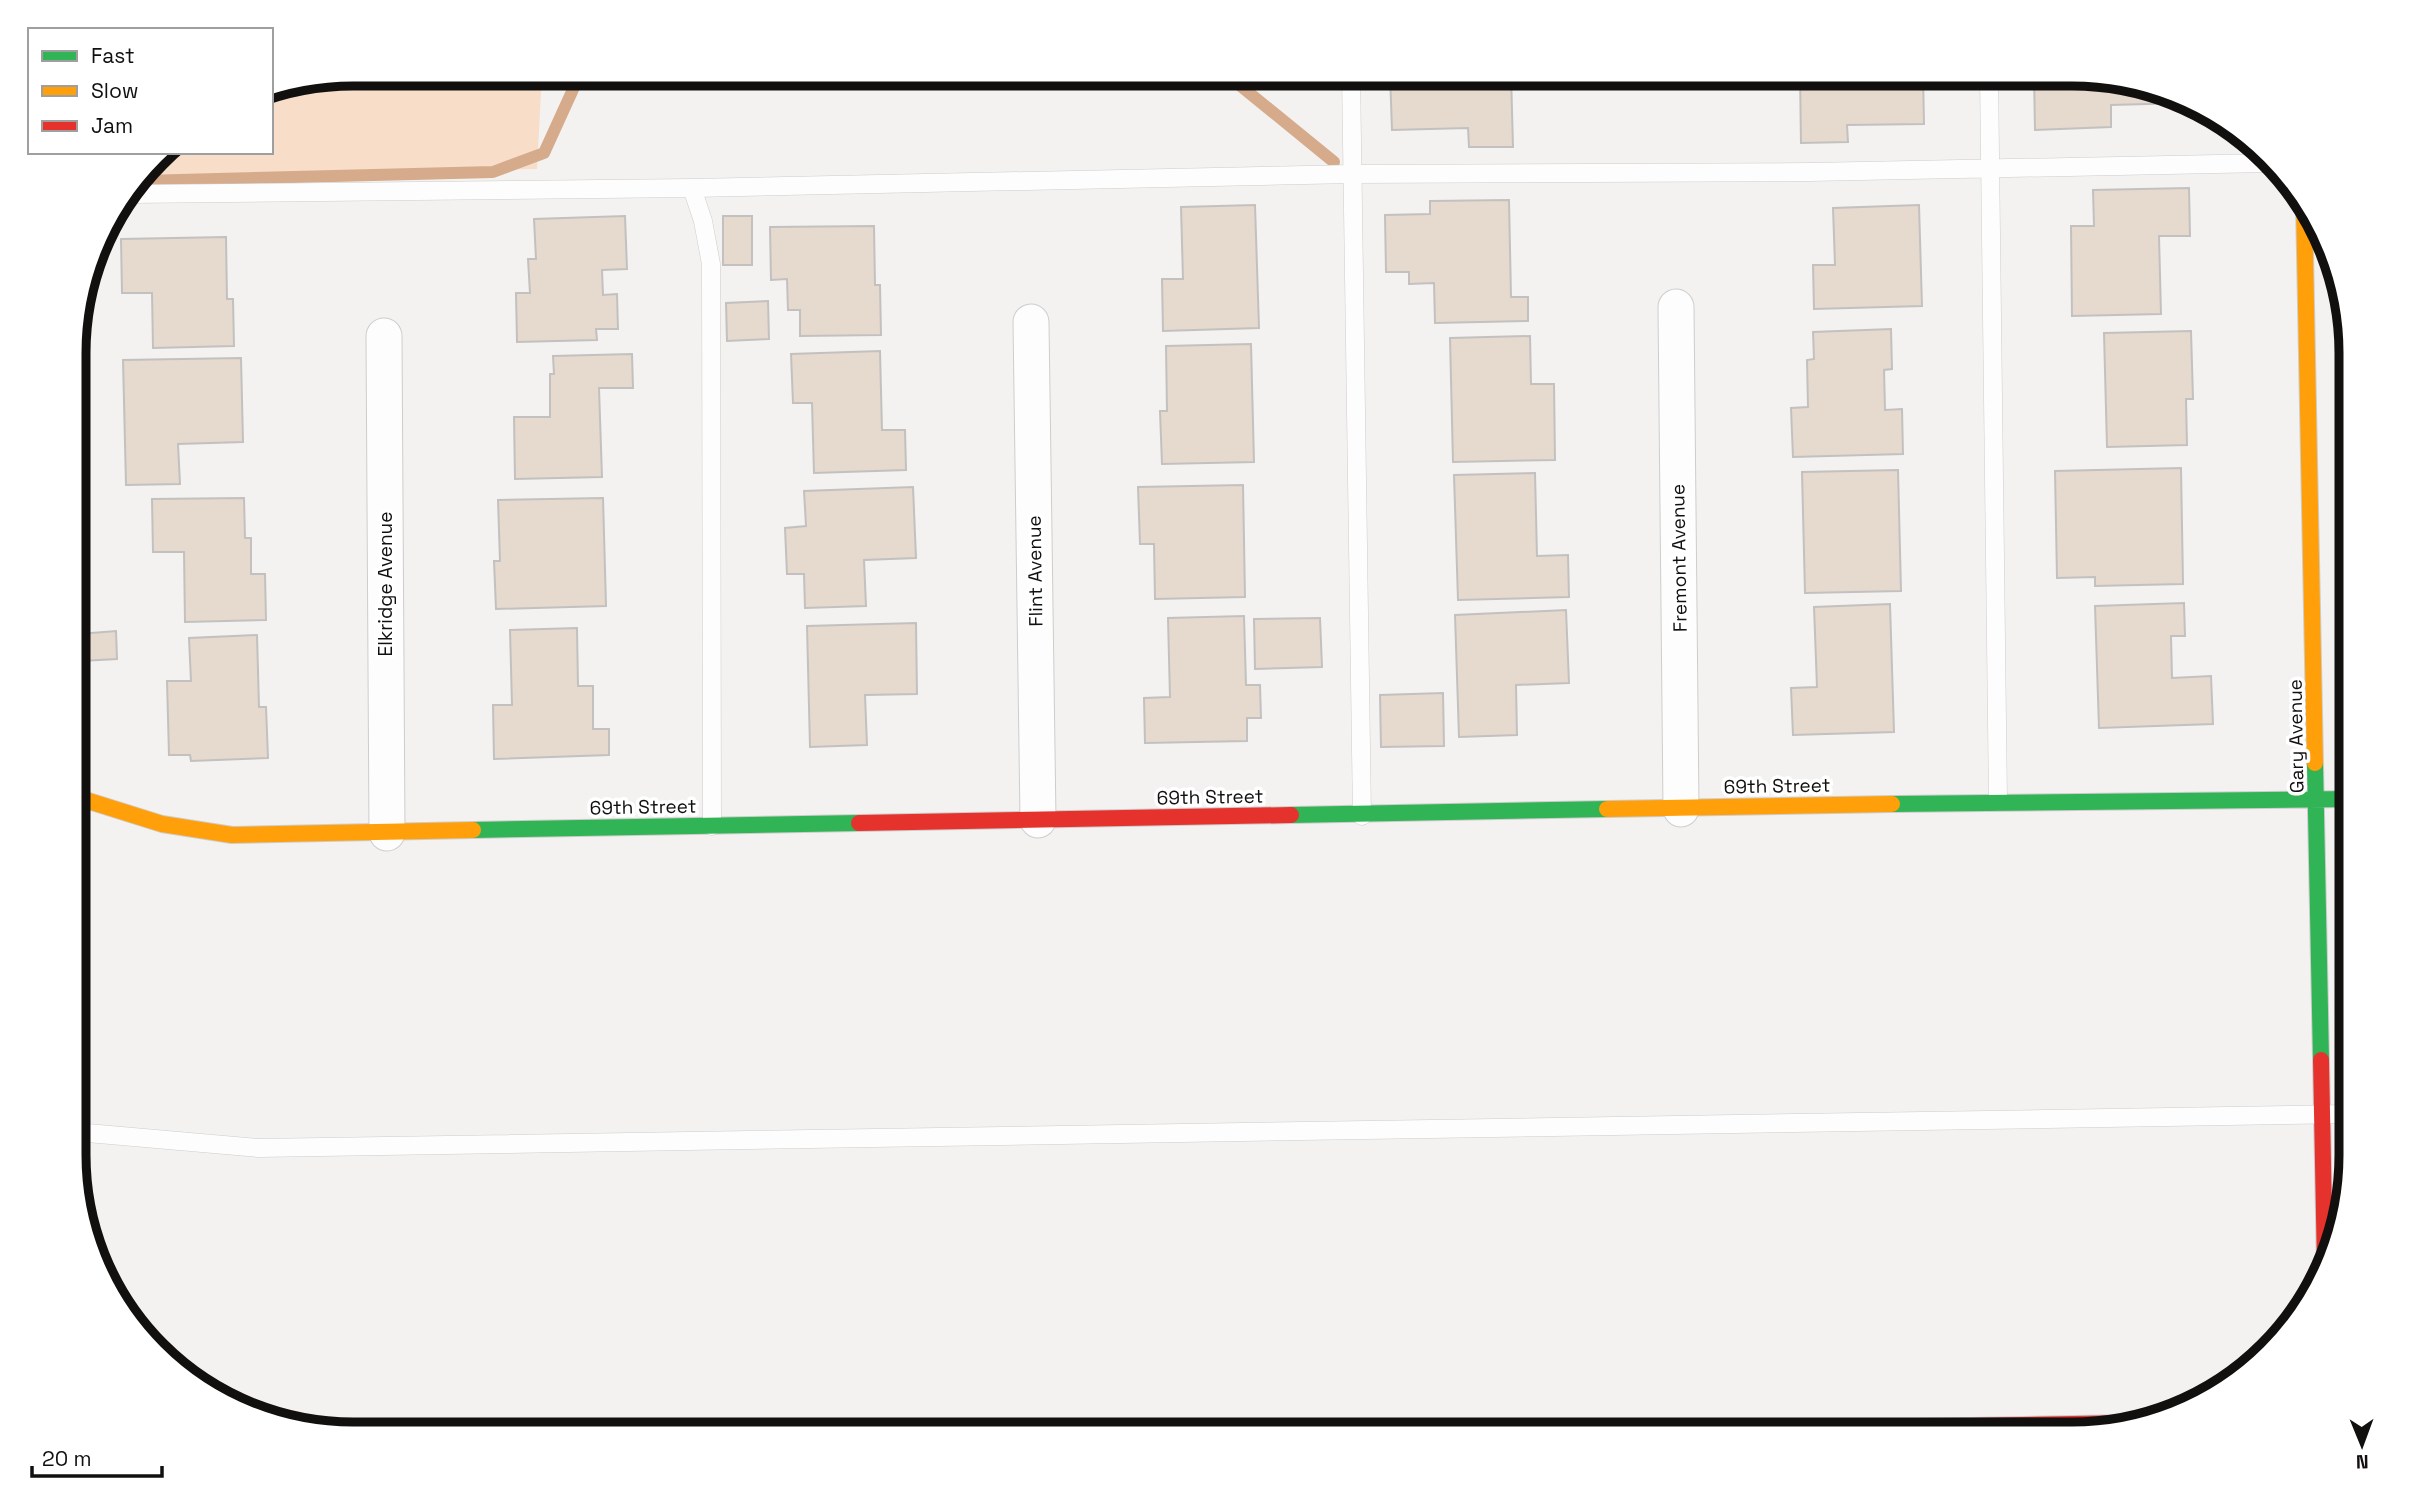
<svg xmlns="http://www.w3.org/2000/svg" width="2425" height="1508" viewBox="0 0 2425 1508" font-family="'Space Grotesk',sans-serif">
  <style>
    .green { fill: #f8ddc9 }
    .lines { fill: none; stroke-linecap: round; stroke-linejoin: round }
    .stream { stroke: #d6ab8b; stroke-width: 12 }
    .building { fill: #e6d9ce; stroke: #c2c1c0; stroke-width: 2 }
    .lane-casing { stroke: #cecdcc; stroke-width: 19 }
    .street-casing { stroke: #cecdcc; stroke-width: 37 }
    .fast-casing { stroke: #cecdcc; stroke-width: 18 }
    .slow-casing { stroke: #cecdcc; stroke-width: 18 }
    .jam-casing { stroke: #cecdcc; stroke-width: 18 }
    .lane { stroke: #fdfdfd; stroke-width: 18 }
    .street { stroke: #fdfdfd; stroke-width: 35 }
    .fast { stroke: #30b455; stroke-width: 16 }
    .slow { stroke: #ff9f0a; stroke-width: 16 }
    .jam { stroke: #e5322d; stroke-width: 16 }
    .labels { text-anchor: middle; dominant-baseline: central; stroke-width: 7; stroke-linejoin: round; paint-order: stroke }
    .street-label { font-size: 19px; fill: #11100f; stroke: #fff }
    .rim { fill: none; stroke: #11100f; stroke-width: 9 }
  </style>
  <rect width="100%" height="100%" fill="#f4f2f0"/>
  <path class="green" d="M353 74H542L537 169 144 175 161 152H271V90Z"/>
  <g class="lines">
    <path class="stream" d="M1226 74 1334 162
      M140 181 493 172 544 153 580 74"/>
  </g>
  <path class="building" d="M1390 74H1511L1513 147H1469L1468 128 1392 130Z
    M1800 74H1923L1924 124 1847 125 1848 142 1801 143Z
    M2034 74H2072L2161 88 2185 100V103L2111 105V127L2035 130Z
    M2189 188 2190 236H2159L2161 314 2072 316 2071 226H2094L2093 190Z
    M1509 200 1511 297H1528V321L1435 323 1434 283 1409 284V272H1386L1385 215 1430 214V201Z
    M1255 205 1259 328 1163 331 1162 279H1183L1181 207Z
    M1919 205 1922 306 1814 309 1813 265H1835L1833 208Z
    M625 216 627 269 602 270 603 295 617 294 618 329H596L597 340 517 342 516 293H530L528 259H536L534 219Z
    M723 216H752V265H723Z
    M874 226 875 285H880L881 335 800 336V310H788L787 279 771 280 770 227Z
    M226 237 227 299H233L234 346 153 348 152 293H122L121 239Z
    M768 301 769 339 727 341 726 303Z
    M1891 329 1892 369 1884 370 1885 410 1902 409 1903 454 1793 457 1791 408 1808 407 1807 360 1814 359 1813 332Z
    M2191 331 2193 399H2186L2187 445 2107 447 2104 333Z
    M1530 336 1531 384H1554L1555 460 1453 462 1450 338Z
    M1251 344 1254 462 1162 464 1160 411H1167L1166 346Z
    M880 351 882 430H905L906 470 814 473 812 403H793L791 354Z
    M632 354 633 388H599L602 477 515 479 514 417H550V374H554L553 356Z
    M241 358 243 442 178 444 180 484 126 485 123 360Z
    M2181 468 2183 584 2095 586V577L2057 578 2055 471Z
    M1898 470 1901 591 1805 593 1802 472Z
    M1535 473 1537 556 1568 555 1569 597 1458 600 1454 475Z
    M1243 485 1245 597 1155 599 1154 544H1140L1138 487Z
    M913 487 916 558 864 560 866 606 805 608 804 574H787L785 528 806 526 804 491Z
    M244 498 245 538H251V574H265L266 620 185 622 184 552H153L152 499Z
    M603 498 606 606 496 609 494 561H500L498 500Z
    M2184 603 2185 636H2171L2172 678 2211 676 2213 724 2099 728 2095 606Z
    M1890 604 1894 732 1793 735 1791 688 1817 687 1814 607Z
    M1566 610 1569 683 1516 685 1517 735 1459 737 1455 615Z
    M1244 616 1246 685H1260L1261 718H1247V741L1145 743 1144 698 1170 697 1168 618Z
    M1320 618 1322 667 1255 669 1254 619Z
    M916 623 917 694 865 695 867 745 810 747 807 626Z
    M577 628 578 686H593V729H609V755L494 759 493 705H512L510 630Z
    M116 631 117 659 81 661 79 634Z
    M257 635 259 707H266L268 758 191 761 190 755H169L167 681H191L189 638Z
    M1443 693 1444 746 1381 747 1380 695Z"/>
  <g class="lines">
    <g class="lane-casing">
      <path id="lane" d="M1351 74 1362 816
        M1989 74 1998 802
        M692 188 703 221 711 264 712 826
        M129 194 692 188 1353 174 1810 172 2267 163
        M76 1132 258 1148 2351 1114"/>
    </g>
    <g class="street-casing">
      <path id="street" d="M1676 307 1681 809
        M1031 322 1038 820
        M384 336 387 833"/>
    </g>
    <g class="fast-casing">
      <path id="fast" d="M2315 763 2321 1060
        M1892 804 2351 799
        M1291 815 1607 809
        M473 830 859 823
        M1523 1434 1867 1428"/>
    </g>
    <g class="slow-casing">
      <path id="slow" d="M2304 203 2315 763
        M76 797 162 824 232 835 473 830
        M1607 809 1892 804"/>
    </g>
    <g class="jam-casing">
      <path id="jam" d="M859 823 1291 815
        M2321 1060 2325 1268
        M1867 1428 2127 1423"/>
    </g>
    <use href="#lane" class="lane"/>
    <use href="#street" class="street"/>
    <use href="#fast" class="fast"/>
    <use href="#slow" class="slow"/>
    <use href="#jam" class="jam"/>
  </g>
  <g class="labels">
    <g class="street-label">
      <text transform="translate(1679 558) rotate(-91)">Fremont Avenue</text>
      <text transform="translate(1035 571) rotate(-91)">Flint Avenue</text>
      <text transform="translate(385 584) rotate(-90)">Elkridge Avenue</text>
      <text transform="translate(2296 736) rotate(-91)">Gary Avenue</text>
      <text transform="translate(1777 786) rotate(-1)">69th Street</text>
      <text transform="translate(1210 797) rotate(-1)">69th Street</text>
      <text transform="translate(643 807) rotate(-1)">69th Street</text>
    </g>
  </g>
  <path d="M0 0H2425V1508H0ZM353 86H2072A267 267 0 0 1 2339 353V1155A267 267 0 0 1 2072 1422H353A267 267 0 0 1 86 1155V353A267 267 0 0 1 353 86Z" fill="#fff" fill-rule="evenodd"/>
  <path class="rim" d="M353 86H2072A267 267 0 0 1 2339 353V1155A267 267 0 0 1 2072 1422H353A267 267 0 0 1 86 1155V353A267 267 0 0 1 353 86Z"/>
  <rect x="28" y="28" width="245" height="126" fill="#ffffff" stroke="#a09f9f" stroke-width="2"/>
  <rect x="42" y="51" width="35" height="10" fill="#30b455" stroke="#a09f9f" stroke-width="2"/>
  <text x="91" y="63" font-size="21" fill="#11100f">Fast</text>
  <rect x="42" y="86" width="35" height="10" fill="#ff9f0a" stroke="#a09f9f" stroke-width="2"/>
  <text x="91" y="98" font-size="21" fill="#11100f">Slow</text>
  <rect x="42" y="121" width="35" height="10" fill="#e5322d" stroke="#a09f9f" stroke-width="2"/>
  <text x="91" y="133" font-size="21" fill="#11100f">Jam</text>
  <g transform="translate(2362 1445) rotate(179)" stroke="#ffffff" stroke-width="5" paint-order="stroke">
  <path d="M0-5L12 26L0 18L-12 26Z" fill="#11100f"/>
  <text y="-10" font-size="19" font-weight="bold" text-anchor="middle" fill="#11100f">N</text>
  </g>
  <path d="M32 1466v10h130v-10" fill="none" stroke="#11100f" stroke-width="3.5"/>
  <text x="42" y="1466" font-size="21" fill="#11100f" stroke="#ffffff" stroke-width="5" paint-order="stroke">20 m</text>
</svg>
